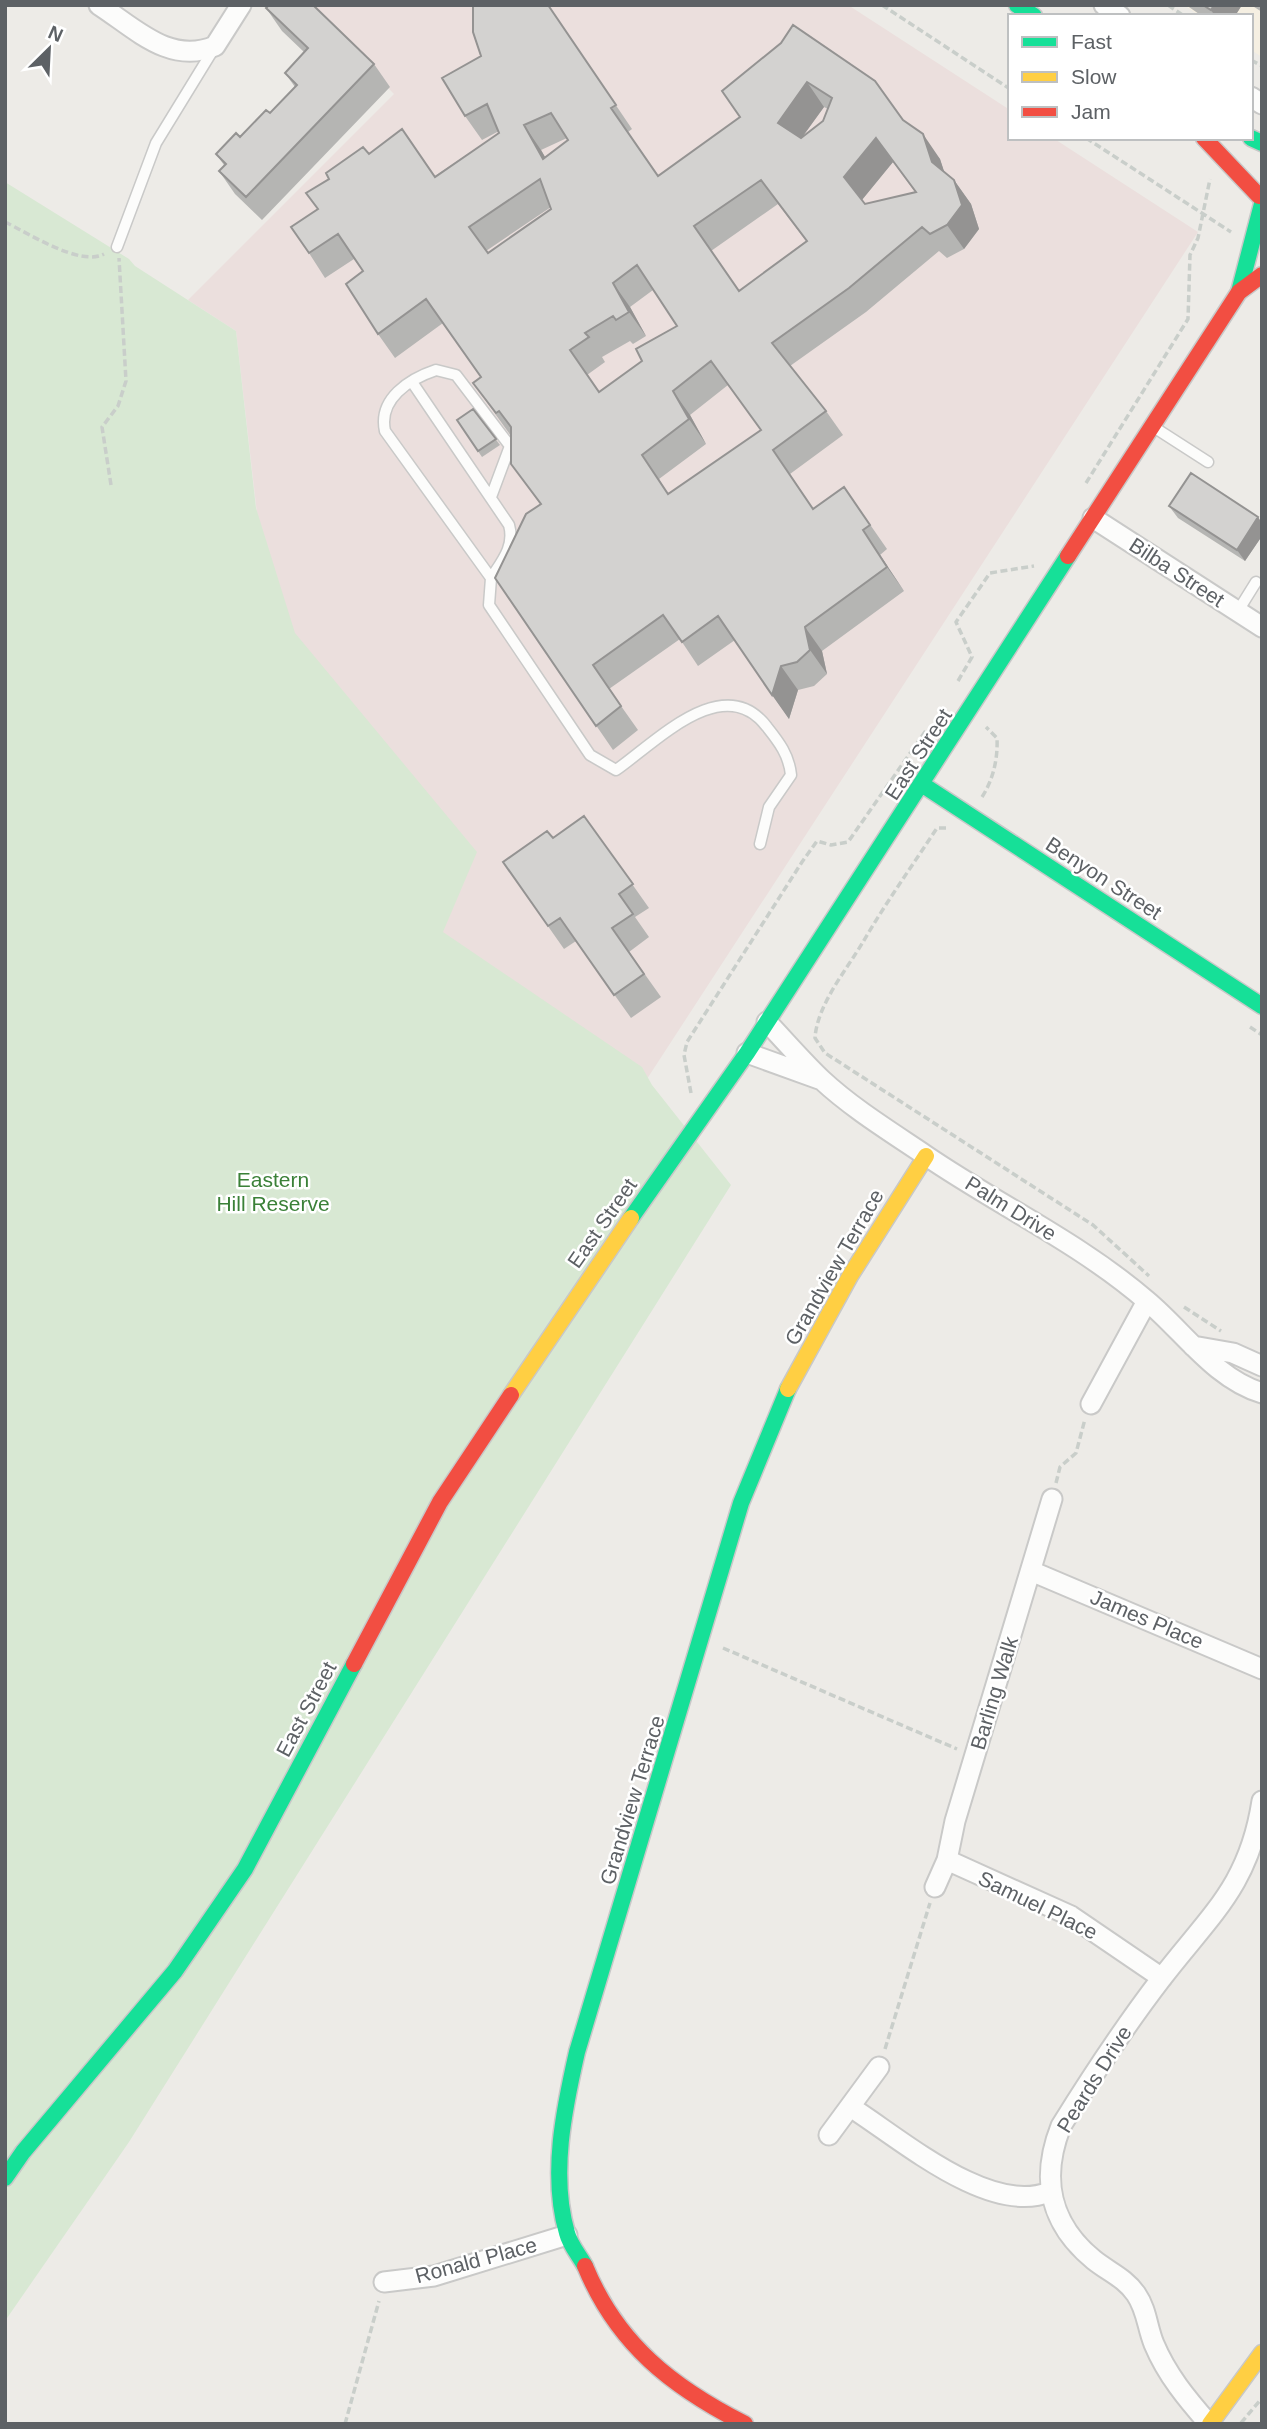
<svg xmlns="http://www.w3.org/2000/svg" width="1267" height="2429" viewBox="0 0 1267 2429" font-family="Arial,sans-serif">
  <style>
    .commercial { fill: #f5efe2 }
    .medical { fill: #ebdfdd }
    .green { fill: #d8e8d3 }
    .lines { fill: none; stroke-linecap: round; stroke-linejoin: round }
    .lane-casing { stroke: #c9c9c8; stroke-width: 13 }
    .street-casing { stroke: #c9c9c8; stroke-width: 23 }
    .fast-casing { stroke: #c8c8c8; stroke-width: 19 }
    .slow-casing { stroke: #c8c8c8; stroke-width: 19 }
    .jam-casing { stroke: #c8c8c8; stroke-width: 19 }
    .path { stroke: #c9ceca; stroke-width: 3.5; stroke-dasharray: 7 3.5; stroke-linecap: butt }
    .lane { stroke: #fcfcfb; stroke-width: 10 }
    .street { stroke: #fcfcfb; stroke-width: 19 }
    .fast { stroke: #16e098; stroke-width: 16 }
    .slow { stroke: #ffcf43; stroke-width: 16 }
    .jam { stroke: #f24e42; stroke-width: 16 }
    .wall { fill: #b5b5b3; fill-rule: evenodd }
    .shaded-wall { fill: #949392 }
    .building { fill: #d3d2d0; stroke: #949392; stroke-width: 2; fill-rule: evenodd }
    .labels { text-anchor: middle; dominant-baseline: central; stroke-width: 5; stroke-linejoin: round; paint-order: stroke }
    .street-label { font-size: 21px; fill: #5d6165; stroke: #fff }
    .park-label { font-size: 21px; fill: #3b8138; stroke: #fff }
  </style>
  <rect width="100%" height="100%" fill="#edebe7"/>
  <path class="commercial" d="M1184 5H1262V57L1251 50V16H1200Z"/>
  <path class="medical" d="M306 5H848L1010 110V138H1053L1198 232 632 1102 427 971 261 548 236 331 188 300 394 94Z"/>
  <path class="green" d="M5 182 129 259 135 266 236 331 256 508 295 633 477 852 443 932 642 1067 652 1085 731 1185 129 2142 5 2321Z"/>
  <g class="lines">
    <g class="lane-casing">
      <path id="lane" d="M117 247 156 143 213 50
        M412 382 509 525C515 546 502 561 491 578
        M1152 426 1208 462
        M491 497 510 446 456 375 436 370C409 379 378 399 385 431L491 578 489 605 590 755 616 770C656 742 724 670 767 727 779 742 789 755 791 775L769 807 760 844
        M1238 611 1256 582"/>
    </g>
    <g class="street-casing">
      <path id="street" d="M99 5C136 29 170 65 215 46L241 5
        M1104 5 1120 16
        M1251 97 1262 104
        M1093 518 1262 627
        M767 1022C785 1041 803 1062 822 1080 852 1108 891 1132 925 1155 998 1205 1080 1243 1147 1301 1183 1331 1215 1379 1262 1393
        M747 1053 819 1079
        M1193 1346 1233 1353 1262 1366
        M1091 1404 1147 1301
        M1031 1571 1262 1669
        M947 1860 1071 1916 1162 1978
        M935 1887 947 1860 955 1821 1052 1499
        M852 2108C902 2140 990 2216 1049 2192
        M829 2135 879 2067
        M384 2282 434 2276 567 2235
        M1209 2424C1187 2399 1167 2375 1154 2344 1147 2327 1147 2310 1136 2294 1125 2278 1109 2272 1094 2260 1050 2224 1040 2179 1061 2126 1092 2076 1125 2026 1161 1979 1210 1915 1249 1886 1262 1801"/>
    </g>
    <g class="fast-casing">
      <path id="fast" d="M1017 5 1034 16
        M1251 138 1262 143
        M1239 292 1262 204
        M923 785 1262 1006
        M631 1218 747 1053 1068 556
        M5 2178 23 2152 175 1971 245 1869 354 1664
        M585 2266C579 2255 570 2245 567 2233 550 2175 564 2109 577 2052L741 1503 788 1389"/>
    </g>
    <g class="slow-casing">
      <path id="slow" d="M788 1389 850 1276 926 1156
        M511 1395 631 1218
        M1210 2424 1262 2353"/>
    </g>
    <g class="jam-casing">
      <path id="jam" d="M1204 138 1259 196
        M1068 556 1239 292 1262 275
        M354 1664 440 1502 511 1395
        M585 2266C617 2344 672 2387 745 2424"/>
    </g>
    <path class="path" d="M882 5 1010 89
      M1168 5 1184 16
      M1251 60 1262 66
      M1086 138 1231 232
      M5 222C28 233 80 267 104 254
      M1086 483 1188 319 1190 255 1198 238 1210 179
      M111 485 102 427 118 406 126 381 119 258
      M958 681 972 657 956 622 990 573 1034 566
      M982 797C993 780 998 759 997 738L986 727
      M946 828H937C912 866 885 904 863 942 847 969 817 1005 815 1038L825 1053 1093 1225 1149 1276
      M1250 1027 1262 1035
      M691 1093 684 1055 687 1042 802 862 817 841 831 845 848 842 927 729
      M1184 1307 1221 1331
      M1056 1483 1060 1467 1076 1453 1085 1419
      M723 1648 957 1749
      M885 2049 930 1903
      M1241 2423 1262 2398
      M345 2424 379 2301"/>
    <use href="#lane" class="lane"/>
    <use href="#street" class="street"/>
    <use href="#fast" class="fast"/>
    <use href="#slow" class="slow"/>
    <use href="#jam" class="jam"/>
  </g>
  <path class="wall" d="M548 5 632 129 628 132 658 176 740 117 781 43 903 120 940 159 944 172 954 180 971 204 979 229 964 249 947 258 939 251 866 312 790 366 826 411 843 435 790 474 813 509 844 487 887 549 880 555 904 591 822 651 827 674 814 686 798 690 789 719 735 640 698 666 680 639 609 689 638 730 613 750 495 578 540 504 511 464V436L473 383 481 377 443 323 395 358 378 334 363 271 354 259 325 278 309 253 318 209 369 154 435 176 499 133V131L482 140 465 116 481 56ZM824 107 828 109 823 121 803 136ZM567 138 568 140 545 157 541 150ZM893 162 915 192 865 204 862 200ZM778 204 806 241 739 291 711 251ZM551 207V209L488 253 486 251ZM653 290 677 326 642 361 599 392 587 375 605 362 602 357 630 341 633 344 646 336 630 307ZM728 385 761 430 668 494 659 479 706 444 690 415Z
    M1186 5H1242L1235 16H1202Z
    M1251 5H1262V12Z
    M266 8 374 64 390 87 262 220 235 194 219 171 224 165 216 154 240 137 270 113 295 87 285 73 304 52 282 31Z
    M473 409 500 445 482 457 457 420Z
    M1169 506 1262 523V536L1245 561 1178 518Z
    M584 816 649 908 635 917 649 937 629 952 661 997 631 1018 576 941 564 949 503 862 553 838Z"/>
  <path class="shaded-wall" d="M1214 5H1242L1235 16H1215L1211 10Z
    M807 82 824 107 795 147 778 123Z
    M524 125 541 150 560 183 543 159Z
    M923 134 940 159 949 186 932 162Z
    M876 138 893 162 861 201 844 177Z
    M954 180 971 204 979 229 964 249 947 225Z
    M613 283 630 307 646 336 629 312Z
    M673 391 690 415 706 444 689 419Z
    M1258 517 1262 523V536L1245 561 1237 550Z
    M863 530 880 555 904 591 887 567Z
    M805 627 822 651 827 674 810 650Z
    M781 666 798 690 789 719 772 695Z"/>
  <path class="building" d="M269 5H313L374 64 246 197 219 171 226 164 216 154 236 133 240 137 266 110 270 113 297 85 285 73 308 48 266 8Z
    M473 5H548L616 105 611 108 658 176 740 117 722 91 781 43 793 25 875 81 903 120 923 134 932 162 954 180 962 205 947 225 930 234 922 227 849 288 772 343 826 411 773 450 813 509 844 487 870 525 863 530 887 567 805 627 810 650 797 662 781 666 772 695 718 616 682 642 663 615 593 665 621 706 596 726 495 578 526 514 541 504 511 464V427L499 411 496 413 473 383 481 377 426 299 378 334 346 284 363 271 338 234 309 253 291 227 318 209 306 193 329 179 326 173 363 147 369 154 402 129 435 177 499 133 487 104 465 116 442 78 481 56 473 32ZM807 82 832 98 823 121 801 138 778 123ZM551 113 568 140 543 159 524 125ZM876 138 916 192 865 204 844 177ZM540 179 551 209 488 253 469 227ZM761 180 807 241 739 291 694 226ZM637 265 677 326 636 349 642 361 599 392 570 350 589 337 585 333 613 316 616 320 629 312 613 283ZM711 361 761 430 668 494 642 455 689 419 673 391Z
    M1203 5H1214L1211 10Z
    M473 409 496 439 478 451 457 420Z
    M1191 473 1258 517 1237 550 1169 506Z
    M584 816 633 884 619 894 633 914 612 928 644 974 614 995 560 918 548 926 503 862 547 831 553 838Z"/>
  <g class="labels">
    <g class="street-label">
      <text transform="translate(1177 572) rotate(33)">Bilba Street</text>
      <text transform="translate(918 754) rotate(-57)">East Street</text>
      <text transform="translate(1104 878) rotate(33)">Benyon Street</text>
      <text transform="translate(1011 1208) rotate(32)">Palm Drive</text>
      <text transform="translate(602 1223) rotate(-55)">East Street</text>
      <text transform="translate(834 1267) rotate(-60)">Grandview Terrace</text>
      <text transform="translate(1147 1619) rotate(23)">James Place</text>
      <text transform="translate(994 1693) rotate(-73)">Barling Walk</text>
      <text transform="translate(306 1709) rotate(-62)">East Street</text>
      <text transform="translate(632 1800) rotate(-73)">Grandview Terrace</text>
      <text transform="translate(1038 1905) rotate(26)">Samuel Place</text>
      <text transform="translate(1094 2079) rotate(-58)">Peards Drive</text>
      <text transform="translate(476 2260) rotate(-15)">Ronald Place</text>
    </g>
    <g class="park-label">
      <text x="273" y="1179">Eastern<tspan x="273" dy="24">Hill Reserve</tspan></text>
    </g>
  </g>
  <rect width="1267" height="2429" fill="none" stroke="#5d6165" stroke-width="14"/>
  <rect x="1008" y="14" width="245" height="126" fill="#ffffff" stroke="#bec0c1" stroke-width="2"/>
  <rect x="1022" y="37" width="35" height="10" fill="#16e098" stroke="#bec0c1" stroke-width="2"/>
  <text x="1071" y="49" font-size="21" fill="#5d6165">Fast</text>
  <rect x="1022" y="72" width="35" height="10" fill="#ffcf43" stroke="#bec0c1" stroke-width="2"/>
  <text x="1071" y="84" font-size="21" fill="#5d6165">Slow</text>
  <rect x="1022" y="107" width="35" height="10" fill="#f24e42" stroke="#bec0c1" stroke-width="2"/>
  <text x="1071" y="119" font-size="21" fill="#5d6165">Jam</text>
  <g transform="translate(49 49) rotate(24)" stroke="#ffffff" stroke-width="5" paint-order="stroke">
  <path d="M0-5L12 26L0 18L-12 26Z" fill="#5d6165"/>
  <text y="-10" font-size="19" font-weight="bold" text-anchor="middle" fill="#5d6165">N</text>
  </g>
</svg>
